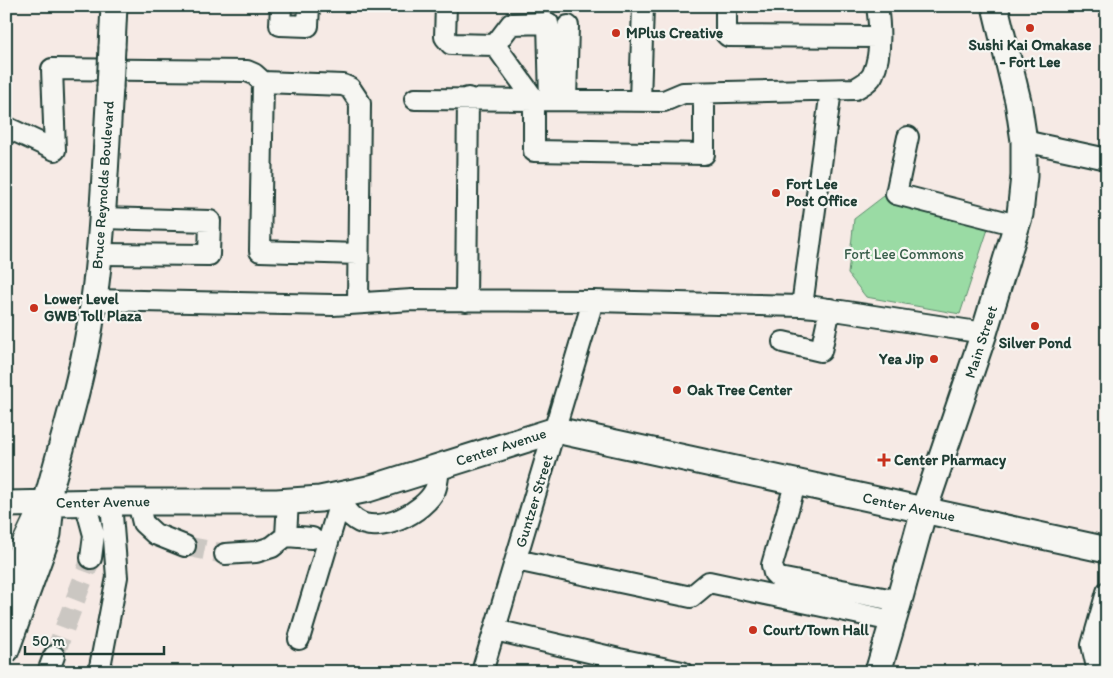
<svg xmlns="http://www.w3.org/2000/svg" width="1113" height="678" viewBox="0 0 1113 678" font-family="Itim,sans-serif">
  <style>
    .green { fill: #9adba4; stroke: #5c8c6c }
    .lines { fill: none; stroke-linecap: round; stroke-linejoin: round }
    .minor-tunnel { stroke: #cbc7c2; stroke-width: 20; stroke-dasharray: 20 10; stroke-linecap: butt }
    .minor-casing { stroke: #1f3d34; stroke-width: 24 }
    .major-casing { stroke: #1f3d34; stroke-width: 29 }
    .highway-casing { stroke: #1f3d34; stroke-width: 31 }
    .minor { stroke: #f6f6f2; stroke-width: 20 }
    .major { stroke: #f6f6f2; stroke-width: 25 }
    .highway { stroke: #f6f6f2; stroke-width: 28 }
    .major-bridge-casing { stroke: #1f3d34; stroke-width: 29; stroke-linecap: butt }
    .major-bridge { stroke: #f6f6f2; stroke-width: 25 }
    .poi-dot { fill: #c8321e; stroke: #f6f6f2; stroke-width: 2 }
    .labels { text-anchor: middle; dominant-baseline: central; stroke-width: 4.5; stroke-linejoin: round; paint-order: stroke }
    .poi-label { font-size: 15px; font-weight: bold; fill: #1f3d34; stroke: #f6f6f2; text-anchor: start }
    .street-label { font-size: 15px; fill: #1f3d34; stroke: #f6f6f2 }
    .park-label { font-size: 15px; fill: #385d4a; stroke: #f6f6f2 }
  </style>
  <rect width="100%" height="100%" fill="#f6eae5"/>
  <filter id="ink" filterUnits="userSpaceOnUse"><feTurbulence type="fractalNoise" baseFrequency=".02" numOctaves="2"/><feDisplacementMap in="SourceGraphic" scale="10" xChannelSelector="R" yChannelSelector="G"/><feConvolveMatrix kernelMatrix="1 2 1 2 8 2 1 2 1" color-interpolation-filters="sRGB"/></filter>
  <g filter="url(#ink)">
    <path class="green" d="M884 196 988 229 960 314 866 297 848 274 854 219Z"/>
    <g class="lines">
      <path class="minor-tunnel" d="M185 546 225 554
        M54 656 91 558"/>
      <g class="minor-casing">
        <path id="minor" d="M281 6 280 25 308 26 309 6
          M446 6 445 37 451 44 495 45
          M726 6V34L728 36 879 37
          M495 45 534 99V151L704 154V93
          M495 45 511 24 548 23 550 99
          M263 82 343 85 350 88 360 103 358 303
          M415 99 664 101 683 93 855 89C862 85 870 81 873 74 882 54 880 27 877 6
          M566 100 568 26
          M640 101 643 6
          M6 127 55 150 52 69 247 71 254 74 263 82 260 251 358 254
          M908 137 896 194 1017 225
          M1024 141 1107 159
          M99 254 209 255 210 221 102 218
          M94 300 333 305 412 300 593 301 802 306 815 307 984 333
          M466 301 468 98
          M802 306 831 90
          M783 342 821 351 830 309
          M796 481 772 565 774 573 779 578 899 601
          M337 496C341 504 347 514 356 520 379 536 424 512 435 490 438 483 438 474 439 467
          M85 502 94 535 91 558
          M138 502 143 523 155 534 185 546
          M286 536 288 501
          M225 554 256 552 272 547 286 536 312 538
          M516 560 691 597 709 582 893 621
          M495 630 619 659 682 672
          M299 639 340 502
          M48 672 54 656
          M99 672 117 577 111 502
          M482 672 593 301
          M1098 672 1092 645 1107 592"/>
      </g>
      <g class="major-casing">
        <path id="major" d="M112 47 114 6
          M6 504 111 502H277L320 499 368 489 556 430 1107 550
          M6 650 48 534 50 513 46 503C62 444 80 386 90 326 103 247 105 167 110 87
          M878 672 899 601 924 510 984 333 1020 214 1024 176V141L1018 101 995 6"/>
      </g>
      <g class="highway-casing">
        <path id="highway" d="M6 587 46 503"/>
      </g>
      <use href="#minor" class="minor"/>
      <use href="#major" class="major"/>
      <use href="#highway" class="highway"/>
      <g class="major-bridge-casing">
        <path id="major-bridge" d="M110 87 112 47"/>
      </g>
      <use href="#major-bridge" class="major-bridge"/>
    </g>
  </g>
  <g class="poi-dot">
    <circle cx="1030" cy="28" r="5"/>
    <circle cx="616" cy="33" r="5"/>
    <circle cx="776" cy="193" r="5"/>
    <circle cx="34" cy="308" r="5"/>
    <circle cx="1035" cy="326" r="5"/>
    <circle cx="934" cy="359" r="5"/>
    <circle cx="677" cy="390" r="5"/>
    <path d="M881.5 452.5h5v5h5v5h-5v5h-5v-5h-5v-5h5z"/>
    <circle cx="753" cy="630" r="5"/>
  </g>
  <g class="labels">
    <g class="poi-label">
      <text x="626" y="33">MPlus Creative</text>
      <text x="1030" y="45" text-anchor="middle">Sushi Kai Omakase<tspan x="1030" dy="17">- Fort Lee</tspan></text>
      <text x="786" y="184">Fort Lee<tspan x="786" dy="17">Post Office</tspan></text>
      <text x="44" y="299">Lower Level<tspan x="44" dy="17">GWB Toll Plaza</tspan></text>
      <text x="1035" y="343" text-anchor="middle">Silver Pond</text>
      <text x="924" y="359" text-anchor="end">Yea Jip</text>
      <text x="687" y="390">Oak Tree Center</text>
      <text x="894" y="460">Center Pharmacy</text>
      <text x="763" y="630">Court/Town Hall</text>
    </g>
    <g class="street-label">
      <text transform="translate(103 185) rotate(-86)">Bruce Reynolds Boulevard</text>
      <text transform="translate(981 342) rotate(-72)">Main Street</text>
      <text transform="translate(501 447) rotate(-18)">Center Avenue</text>
      <text transform="translate(534 501) rotate(-73)">Guntzer Street</text>
      <text transform="translate(103 502) rotate(-1)">Center Avenue</text>
      <text transform="translate(909 507) rotate(12)">Center Avenue</text>
    </g>
    <g class="park-label">
      <text x="904" y="254">Fort Lee Commons</text>
    </g>
  </g>
  <rect width="1113" height="678" fill="none" stroke="#f6f6f2" stroke-width="25"/>
  <rect x="12" y="12" width="1088" height="653" fill="none" stroke="#1f3d34" stroke-width="2" filter="url(#ink)"/>
  <path d="M25 646v8h139v-8" fill="none" stroke="#1f3d34" stroke-width="2.5"/>
  <text x="32" y="646" font-size="15" fill="#1f3d34" stroke="#f6f6f2" stroke-width="4" paint-order="stroke">50 m</text>
</svg>
